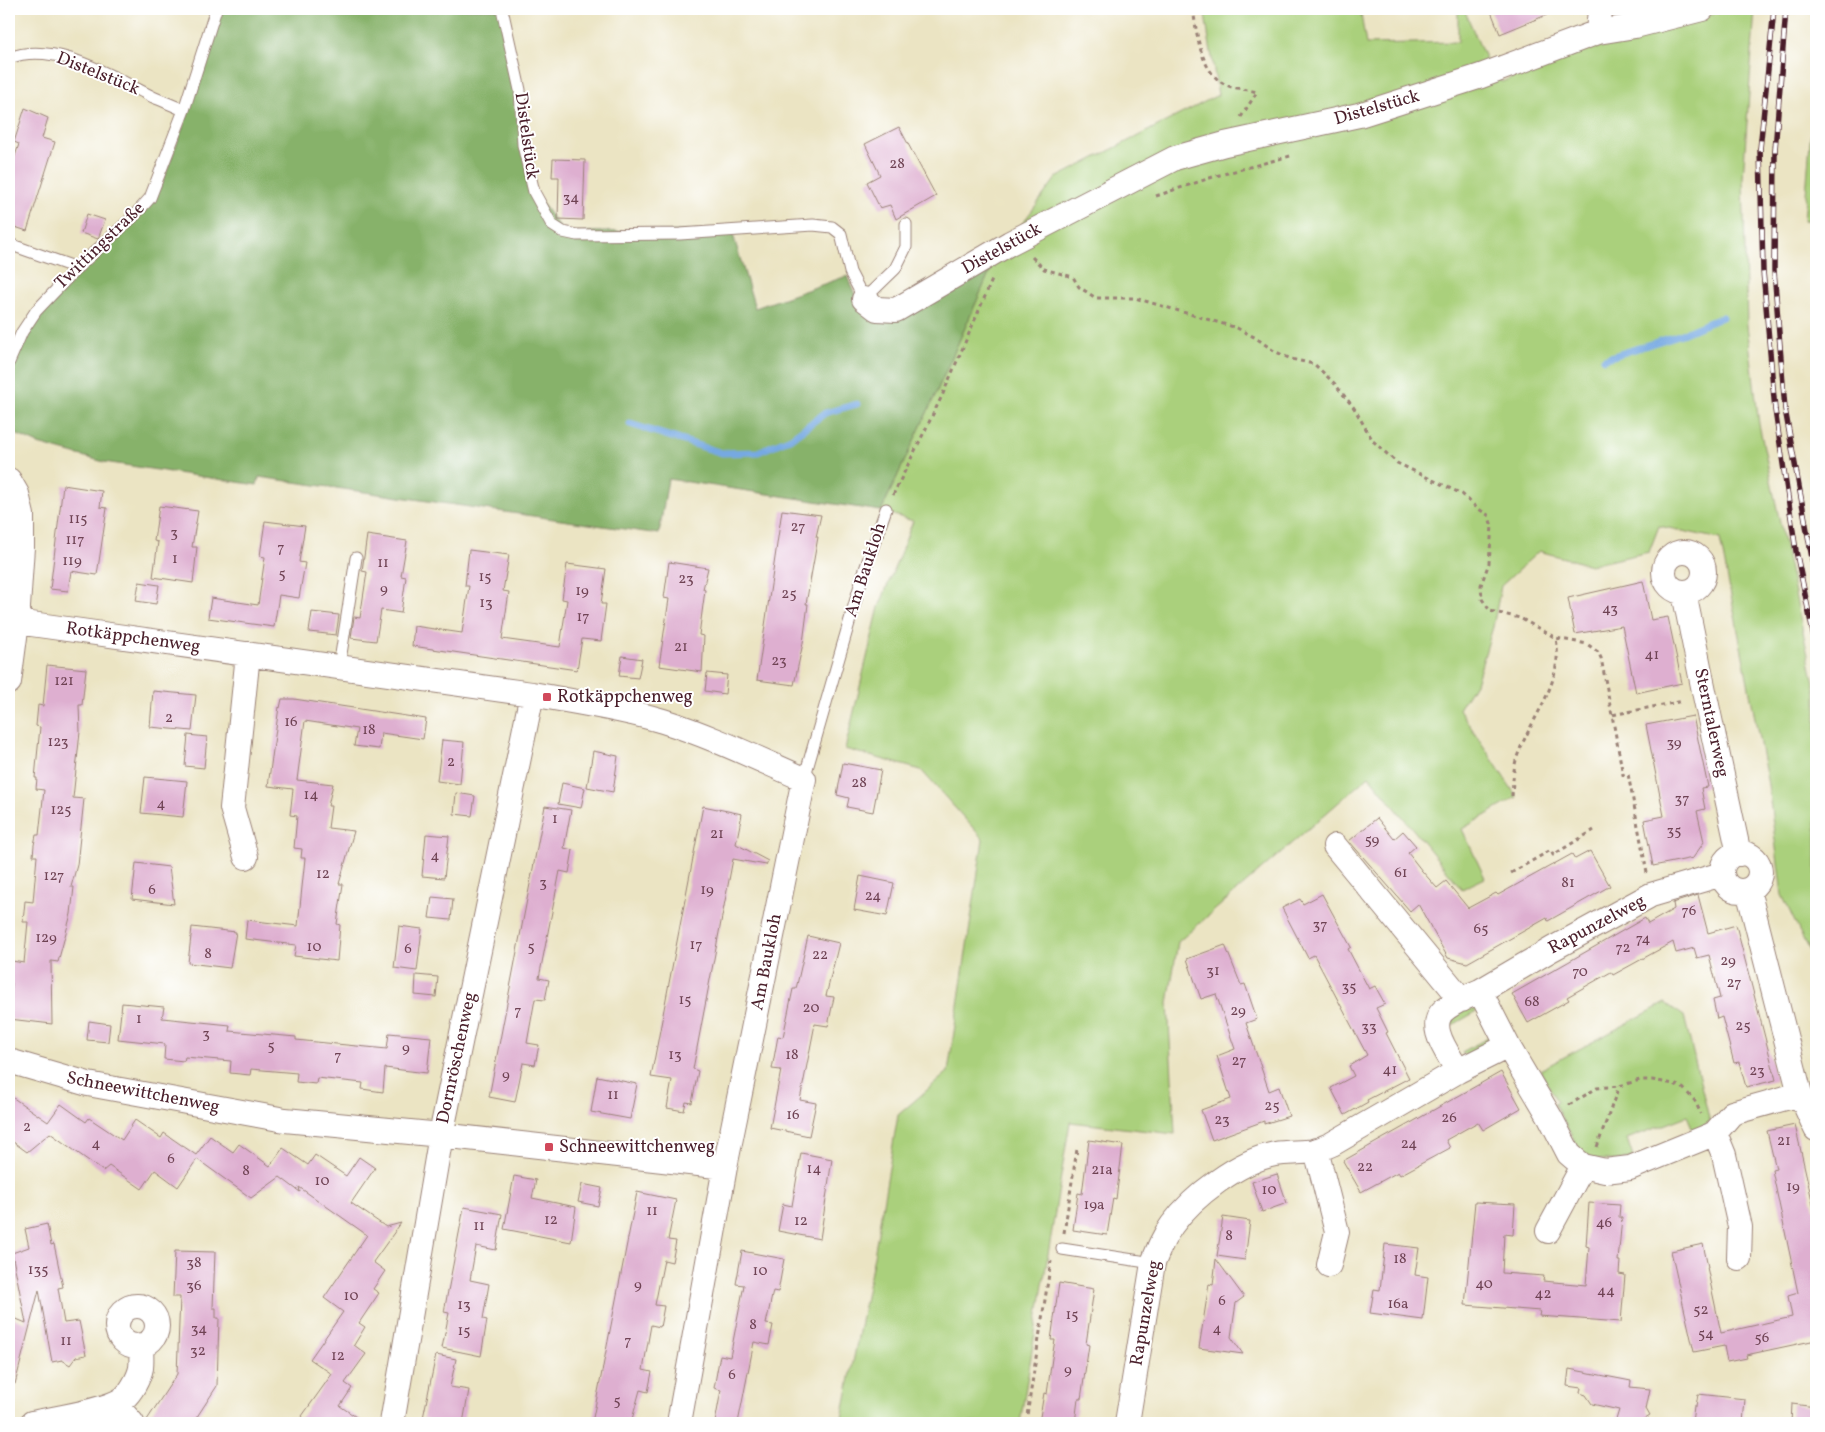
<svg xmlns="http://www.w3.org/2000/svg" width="1825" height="1432" viewBox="0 0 1825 1432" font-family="Vollkorn,serif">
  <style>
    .green { fill: #aad07b; stroke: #7a7853 }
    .forest { fill: #87b26b; stroke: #68684b }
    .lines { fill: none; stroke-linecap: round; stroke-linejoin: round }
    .stream { stroke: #76a9e2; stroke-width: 7 }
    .building { fill: #deafd0 }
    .service-casing { stroke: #9a8277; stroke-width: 13 }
    .minor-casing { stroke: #9a8277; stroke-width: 26 }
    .path { stroke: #9a8277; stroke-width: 3; stroke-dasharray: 4 4; stroke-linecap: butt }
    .service { stroke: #fff; stroke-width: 11 }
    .minor { stroke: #fff; stroke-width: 24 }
    .rail-casing { stroke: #4a1f2b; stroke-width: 5.5 }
    .rail { stroke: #fff; stroke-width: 4; stroke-dasharray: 11; stroke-linecap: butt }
    .poi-dot { fill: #d1495b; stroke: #fff; stroke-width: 2 }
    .labels { text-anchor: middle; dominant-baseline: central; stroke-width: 4; stroke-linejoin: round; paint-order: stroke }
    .number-label { font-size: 15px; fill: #6f4354 }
    .street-label { font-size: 18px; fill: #4a1f2b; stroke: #fff }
    .poi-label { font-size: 18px; fill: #4a1f2b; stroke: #fff; text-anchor: start }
  </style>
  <rect width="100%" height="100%" fill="#fff"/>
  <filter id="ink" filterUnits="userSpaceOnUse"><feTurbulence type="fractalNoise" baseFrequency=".02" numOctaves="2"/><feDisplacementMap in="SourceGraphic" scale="10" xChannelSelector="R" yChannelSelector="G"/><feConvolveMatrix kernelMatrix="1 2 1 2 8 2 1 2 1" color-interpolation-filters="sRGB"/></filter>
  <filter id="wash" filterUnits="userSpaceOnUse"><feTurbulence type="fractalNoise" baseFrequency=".0096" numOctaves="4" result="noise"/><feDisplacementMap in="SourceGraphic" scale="20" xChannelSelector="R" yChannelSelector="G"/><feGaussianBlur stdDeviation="1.12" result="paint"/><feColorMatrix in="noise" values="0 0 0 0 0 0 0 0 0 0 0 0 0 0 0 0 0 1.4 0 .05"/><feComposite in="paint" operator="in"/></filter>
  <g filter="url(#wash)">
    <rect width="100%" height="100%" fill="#ebe4c3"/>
    <path class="green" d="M1204 9H1360L1366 44 1458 42V9H1464L1486 60 1501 82 1601 42 1733 9H1755L1743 178 1747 325 1759 424 1816 693V966L1782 895 1768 785 1720 539 1659 526 1649 552 1590 565 1539 551 1501 586 1493 627 1477 680 1459 709 1517 797 1462 829 1485 878 1462 889 1369 776 1178 942 1168 1003 1175 1134 1070 1122 1020 1423H841L874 1256 898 1115 948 1072 983 839 921 770 845 749 879 607 913 521 881 511 933 400 994 262 1056 178 1218 95Z
      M1816 62V217L1804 221Z
      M1665 1003 1684 1016 1710 1122 1694 1132 1687 1116 1627 1139 1633 1157 1621 1161 1592 1159 1579 1149 1554 1104 1557 1102 1540 1070Z
      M1475 1006 1479 1010 1451 1026C1447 1013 1465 1010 1475 1006Z
      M1493 1035 1494 1040 1466 1056 1462 1052Z"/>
    <path class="forest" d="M220 9H502L534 192 563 232 732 231 755 308 847 276C853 292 858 303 872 313L994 262 933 400 881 511 668 479 659 534 259 477 257 485 104 462 38 444 18 435 9 433C9 420 8 405 9 392 13 331 66 287 107 248 122 234 141 219 152 202 163 185 169 165 176 146 193 101 209 56 220 9Z"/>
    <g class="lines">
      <path class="stream" d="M1604 359 1682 334 1722 317
        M630 424 722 453 758 452 791 438 825 413 857 404"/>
    </g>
    <g id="blocks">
      <path class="building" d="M1490 9H1561L1500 34Z
        M25 108 48 118 42 138 55 142 27 231 9 225V174L19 144 14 142Z
        M899 127 936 196 896 219 890 205 880 208 867 182 880 175 865 144Z
        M553 159 585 160 583 220 558 219 559 177H552Z
        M87 214 105 220 98 239 81 233Z
        M63 485 102 491 100 507 107 508 97 575 71 571 68 591 50 589Z
        M159 506 198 511 192 547H197L193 583 153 577 158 542 154 541Z
        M782 510 821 515 816 537H818L806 604H808L803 643 794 685 757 680Z
        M265 521 305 526 299 562 305 563 299 598 279 595 274 627 208 618 211 598 258 605 265 557 260 556Z
        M367 535 407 541 401 576 406 577 401 613 381 610 376 641 351 638 354 617 360 618 367 572 362 571Z
        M469 550 509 555 503 591 509 592 502 639 560 647 567 600 562 599 567 564 606 569 601 604H606L601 641 582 639 577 670 412 646 414 626 462 633 469 586H465Z
        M669 562 708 568 703 589 705 590 699 635 704 636 702 672 659 666 669 599 664 598Z
        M1643 581 1651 620 1668 617 1682 683 1636 693 1622 626 1575 634 1568 598Z
        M139 582 159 585 156 604 136 601Z
        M312 612 339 615 336 635 309 632Z
        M622 656 642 659 638 678 619 676Z
        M47 665 86 669 82 705H79L80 732 73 798 84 799 77 865 71 887H74L71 914 58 962 51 961 52 1024 9 1019 12 983H9L12 961 24 963 28 922H23L25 901 33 902 37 856H33L34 845 36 835H39L44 790 36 789 37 778H35L40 727 36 726 38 705 43 706Z
        M707 673 727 675 725 694 705 691Z
        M153 691 196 695 192 731 150 727Z
        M282 699H294L426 719 423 739 381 733 379 749 354 746 357 729 305 721 297 780 333 784 328 806H331L328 828 354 831 339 884H343L337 924 340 925 337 961 294 956 296 945 245 939 247 920 298 926 305 858H301L302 849 294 848 297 816 290 815 293 789 268 786 279 707 280 708Z
        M1693 716 1708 787 1701 788 1705 809 1697 811 1704 842 1693 858 1653 866 1644 820 1664 816 1646 725Z
        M188 735 207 737 204 768 185 766Z
        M442 740 464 742 460 784 437 781Z
        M593 751 618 756 613 792 587 787Z
        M843 763 881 770 873 812 847 807 849 798 837 795Z
        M145 777 187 781 183 817 141 813Z
        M562 783 585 788 581 808 558 804Z
        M456 793 475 796 472 816 454 814Z
        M545 806 571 810 564 848 573 850 569 873 560 871 539 978 549 980 545 1000 535 999 527 1043 539 1045 535 1065 523 1063 515 1102 489 1097Z
        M703 806 742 814 736 844 768 861 766 865 733 859 693 1069 698 1071 692 1103 686 1102 684 1111 667 1108 672 1080 651 1077Z
        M1377 818 1394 839 1403 831 1416 846 1408 853 1422 871 1437 888 1446 881 1468 908 1496 893 1498 895 1572 854 1575 859 1590 851 1610 886 1548 921 1547 918 1467 963 1448 958 1418 904 1410 911 1349 841Z
        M426 834 449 836 444 878 422 876Z
        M136 863 169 867 174 904 132 899Z
        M860 876 894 883 887 916 854 910Z
        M1322 894 1351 947 1348 949 1369 989 1375 986 1385 1004 1376 1008 1388 1032 1386 1033 1409 1078 1367 1100 1368 1102 1345 1115 1331 1088 1354 1076 1349 1066 1367 1055 1314 955 1308 958 1282 908 1300 899 1303 904Z
        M1698 895 1708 933 1736 925 1776 1080 1746 1087 1739 1062 1734 1063 1722 1017 1717 1019 1713 1000 1720 998 1709 955 1697 958 1694 948 1676 953 1673 942 1613 975 1611 972 1567 997 1569 1000 1528 1023 1512 994 1645 918 1648 924 1674 909 1673 903Z
        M432 897 453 899 451 920 429 918Z
        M399 926 422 929 417 971 394 968Z
        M192 927 236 932 230 968 188 963Z
        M808 936 839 943 826 996 834 997 828 1026 815 1024 800 1100 816 1103 809 1136 770 1128 781 1070 772 1069 778 1036 783 1037 793 989H796Z
        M1225 945 1241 985 1245 984 1257 1019 1246 1023 1269 1091 1279 1087 1289 1116 1264 1124V1121L1212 1140 1201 1110 1231 1099 1217 1056 1235 1049 1216 994 1201 999 1187 959Z
        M416 975 438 977 436 997 415 995Z
        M122 1003 164 1007 162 1018 230 1025 229 1031 296 1037V1040L387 1049 389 1033 431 1037 427 1073 385 1068 383 1092 362 1089 363 1083 317 1078 316 1084 296 1082 297 1073 251 1069 250 1075 230 1073 231 1061 185 1057 184 1061 164 1059 165 1044 118 1039Z
        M89 1021 110 1024 108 1042 87 1040Z
        M1501 1072 1521 1108 1483 1130 1478 1122 1446 1140 1450 1148 1400 1175 1398 1172 1361 1192 1343 1161Z
        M597 1076 637 1084 630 1119 591 1112Z
        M9 1095 48 1122 61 1104 86 1122 89 1118 122 1140 135 1120 161 1138 164 1133 196 1155 210 1136 233 1152 239 1144 270 1166 283 1148 308 1165 315 1155 346 1176 359 1157 375 1168 351 1203 386 1227 401 1223 373 1262 385 1271 373 1289 379 1293 359 1323 365 1327 354 1345 366 1354 345 1383 352 1388 340 1406 365 1423H297L332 1374 310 1359 343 1312 324 1298 367 1235 299 1187 300 1192 280 1177 251 1198 197 1159 178 1187 155 1170 142 1189 109 1166 103 1171 50 1133 27 1152 9 1139Z
        M1795 1125 1816 1218V1340L1746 1355 1747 1358 1727 1362 1724 1346 1694 1352 1671 1251 1703 1244 1708 1267H1707L1721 1333 1792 1317 1788 1296 1798 1293 1772 1170 1776 1169 1767 1131Z
        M1089 1140 1123 1145 1116 1199 1113 1198 1107 1235 1073 1230 1078 1193 1082 1194Z
        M801 1153 832 1159 820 1239 778 1231 783 1204 792 1206Z
        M1277 1174 1287 1203 1262 1212 1252 1182Z
        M514 1176 536 1180 532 1198 576 1207 571 1242 504 1229Z
        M582 1184 602 1188 598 1206 578 1202Z
        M637 1192 676 1200 668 1240 676 1241 672 1262 664 1260 655 1305 664 1306 662 1317 660 1327 651 1325 643 1370 652 1372 648 1392 640 1390 631 1423H592Z
        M1475 1202 1515 1204 1513 1235 1504 1234 1502 1273 1544 1276 1543 1281 1586 1285 1589 1247 1586 1246 1589 1203 1620 1205 1619 1217H1622L1618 1261H1620L1619 1274 1625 1275 1621 1322 1539 1316 1540 1311 1465 1305Z
        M464 1207 502 1214 496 1250 476 1246 470 1280 489 1284 483 1319 487 1320 481 1356 442 1348 449 1313 444 1312Z
        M1223 1217 1250 1221 1245 1260 1217 1256Z
        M47 1224 51 1245 54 1244 63 1287 58 1288 64 1323 79 1321 86 1355 76 1357 70 1365 62 1360 52 1362 39 1290 15 1384H9V1316L26 1323 12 1253 29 1247 25 1229Z
        M1385 1244 1419 1248 1415 1275 1428 1277 1423 1320 1370 1313 1374 1289 1380 1290Z
        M175 1251 215 1252 213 1308H216V1318H219L217 1386 193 1423H145L177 1374 180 1297H173Z
        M742 1251 784 1259 778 1292 773 1291 766 1324 773 1325 769 1345 754 1342 738 1423H715L721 1390 714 1388 720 1355 730 1357 744 1285 736 1284Z
        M1216 1259 1244 1297 1236 1303 1231 1337 1243 1354 1199 1348 1209 1284 1213 1285Z
        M1059 1283 1094 1289 1086 1344 1089 1345 1081 1399H1078L1075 1423H1039L1044 1393 1047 1394 1052 1358 1055 1340H1051Z
        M436 1355 456 1359 450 1387 469 1390 463 1423H427L428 1419 423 1418Z
        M1569 1369 1631 1381 1630 1387 1650 1389 1646 1409 1650 1416 1638 1423H1615L1619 1410 1592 1404 1586 1395 1580 1393 1581 1388 1567 1386Z
        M1698 1394 1745 1399 1743 1423H1692L1694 1406H1696Z
        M1792 1404 1816 1407V1423H1791Z"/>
    </g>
  </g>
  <g filter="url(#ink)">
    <use href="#blocks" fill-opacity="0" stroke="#9a8277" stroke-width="1"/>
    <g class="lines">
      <g class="service-casing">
        <path id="service" d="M502 9 520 90 523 145 534 192 552 225 563 232 577 235 680 234 813 225 832 227 841 234 850 272 864 299 895 269 906 247V224
          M9 58C55 40 112 77 153 97 163 101 174 106 184 110
          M9 244 77 268
          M9 362 22 332 36 311 77 268 132 218 150 198 184 110 216 9
          M339 667 356 558
          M804 779 862 578 886 509
          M1062 1249 1153 1263"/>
      </g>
      <g class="minor-casing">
        <path id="minor" d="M1598 32 1600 9
          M864 299 877 309 896 310 1010 243 1175 158 1225 144 1359 115 1481 76 1598 32 1635 26 1702 9
          M9 480 17 494 22 515V547L17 622 9 682
          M1664 572a20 20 0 1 1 40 0a20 20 0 1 1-40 0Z
          M1684 593 1705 696 1739 854
          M17 622 532 694C575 702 620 708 663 721 711 736 758 759 804 779L725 1167 679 1423
          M1335 846 1462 1000
          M1722 872a19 19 0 1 1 38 0a19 19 0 1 1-38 0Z
          M246 857 232 808 248 654
          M1748 890 1800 1094 1816 1129
          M1480 991 1552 949 1651 895 1722 874
          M1508 1046 1550 1117 1569 1154 1583 1166 1605 1171 1630 1168 1711 1135 1715 1133 1732 1113 1800 1094
          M9 1061 88 1084 285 1120 441 1135 725 1167
          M1715 1133 1724 1155 1740 1227 1739 1258
          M1316 1150 1337 1232 1329 1265
          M1548 1231 1583 1166
          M117 1326a20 20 0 1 1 40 0a20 20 0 1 1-40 0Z
          M115 1404 132 1423
          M32 1423C54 1418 107 1411 124 1398 131 1392 139 1378 141 1368 142 1361 141 1352 141 1345
          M392 1423 441 1135 532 694
          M1127 1423 1153 1263C1158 1250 1163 1237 1172 1225 1193 1196 1239 1161 1275 1154 1288 1152 1301 1153 1314 1151 1320 1150 1326 1146 1332 1144L1458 1071 1508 1046 1480 991C1469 996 1458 1000 1448 1007 1423 1023 1448 1053 1458 1071"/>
      </g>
      <path class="path" d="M1193 9C1197 34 1200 72 1226 85 1235 89 1247 89 1257 92L1241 117
        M1156 196 1216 176 1294 155
        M1032 257 1044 269 1073 277 1079 287 1096 298H1135L1237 328 1256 338 1274 351 1291 359 1314 364 1334 383 1354 408 1373 441 1397 463 1462 494 1477 508 1488 515 1492 526 1489 563 1481 585 1482 599 1490 611 1520 618 1556 638 1587 644 1598 652 1601 658 1612 715
        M893 495 942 396 992 280
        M1512 796C1513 783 1513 769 1517 757 1531 717 1564 684 1556 638
        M1511 873 1551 850 1553 855 1594 830
        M1647 873 1628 774 1623 775 1612 715 1683 701
        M1569 1105 1597 1088 1619 1086 1640 1080H1652L1674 1084 1683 1088 1695 1101 1701 1114
        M1597 1147 1619 1086
        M1064 1233 1077 1149
        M1026 1422 1051 1261"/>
      <use href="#service" class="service"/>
      <use href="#minor" class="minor"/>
      <g class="rail-casing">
        <path id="rail" d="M1774 9 1760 149 1763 271 1775 410 1796 551 1816 647
          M1786 9 1775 150 1774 270 1785 409 1816 580"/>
      </g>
      <use href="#rail" class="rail"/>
    </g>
  </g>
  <g class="poi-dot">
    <rect x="542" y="692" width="10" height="10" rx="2.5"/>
    <rect x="544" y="1142" width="10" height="10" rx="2.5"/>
  </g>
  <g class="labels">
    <g class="number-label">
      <text x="897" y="164">28</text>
      <text x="571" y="198">34</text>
      <text x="78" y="519">115</text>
      <text x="798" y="527">27</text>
      <text x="174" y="533">3</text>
      <text x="75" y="540">117</text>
      <text x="281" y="548">7</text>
      <text x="175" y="559">1</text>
      <text x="72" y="561">119</text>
      <text x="383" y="563">11</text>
      <text x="282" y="574">5</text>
      <text x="485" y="577">15</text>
      <text x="686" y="579">23</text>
      <text x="384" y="589">9</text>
      <text x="582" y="591">19</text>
      <text x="789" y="594">25</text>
      <text x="486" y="603">13</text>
      <text x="1610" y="609">43</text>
      <text x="583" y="617">17</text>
      <text x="681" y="647">21</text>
      <text x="1652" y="655">41</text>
      <text x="779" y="661">23</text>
      <text x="64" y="681">121</text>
      <text x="169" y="718">2</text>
      <text x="291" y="722">16</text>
      <text x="369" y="730">18</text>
      <text x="58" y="742">123</text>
      <text x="1674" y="743">39</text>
      <text x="451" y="762">2</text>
      <text x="859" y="783">28</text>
      <text x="311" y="795">14</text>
      <text x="1682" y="799">37</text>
      <text x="161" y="804">4</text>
      <text x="61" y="810">125</text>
      <text x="555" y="819">1</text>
      <text x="1674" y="831">35</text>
      <text x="717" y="834">21</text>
      <text x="1372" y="840">59</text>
      <text x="435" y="856">4</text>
      <text x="1401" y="873">61</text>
      <text x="323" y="874">12</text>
      <text x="54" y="876">127</text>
      <text x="543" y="883">3</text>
      <text x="1568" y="883">81</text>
      <text x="152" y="890">6</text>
      <text x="707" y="890">19</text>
      <text x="873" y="896">24</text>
      <text x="1689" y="911">76</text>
      <text x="1320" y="925">37</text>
      <text x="1481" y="929">65</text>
      <text x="46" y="938">129</text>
      <text x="1643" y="939">74</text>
      <text x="696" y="945">17</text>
      <text x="314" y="947">10</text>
      <text x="531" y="947">5</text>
      <text x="1623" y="948">72</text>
      <text x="408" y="949">6</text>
      <text x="208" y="954">8</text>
      <text x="820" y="955">22</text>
      <text x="1728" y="961">29</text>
      <text x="1213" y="971">31</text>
      <text x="1580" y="972">70</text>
      <text x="1734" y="983">27</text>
      <text x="1349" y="987">35</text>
      <text x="685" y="1000">15</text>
      <text x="1532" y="1002">68</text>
      <text x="811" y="1008">20</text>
      <text x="518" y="1011">7</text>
      <text x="1238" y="1011">29</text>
      <text x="139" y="1019">1</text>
      <text x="1743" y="1026">25</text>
      <text x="1369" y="1027">33</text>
      <text x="206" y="1034">3</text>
      <text x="271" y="1046">5</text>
      <text x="406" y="1048">9</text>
      <text x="675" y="1055">13</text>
      <text x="792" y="1055">18</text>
      <text x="338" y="1056">7</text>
      <text x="1239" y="1061">27</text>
      <text x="1390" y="1070">41</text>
      <text x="1757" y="1071">23</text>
      <text x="506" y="1075">9</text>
      <text x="613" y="1095">11</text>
      <text x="1272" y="1106">25</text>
      <text x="793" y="1115">16</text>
      <text x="1449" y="1118">26</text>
      <text x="1222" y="1120">23</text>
      <text x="27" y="1127">2</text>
      <text x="1784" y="1141">21</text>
      <text x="96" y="1144">4</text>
      <text x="1409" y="1144">24</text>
      <text x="171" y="1159">6</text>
      <text x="1365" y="1167">22</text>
      <text x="814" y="1169">14</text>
      <text x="1102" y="1170">21a</text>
      <text x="246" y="1171">8</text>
      <text x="322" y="1181">10</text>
      <text x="1793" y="1187">19</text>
      <text x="1269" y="1190">10</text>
      <text x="1094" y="1205">19a</text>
      <text x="652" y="1211">11</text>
      <text x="551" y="1220">12</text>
      <text x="801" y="1221">12</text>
      <text x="1604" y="1223">46</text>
      <text x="479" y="1226">11</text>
      <text x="1229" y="1236">8</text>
      <text x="1400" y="1259">18</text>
      <text x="194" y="1263">38</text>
      <text x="38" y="1270">135</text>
      <text x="760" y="1271">10</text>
      <text x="1484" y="1284">40</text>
      <text x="638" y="1285">9</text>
      <text x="194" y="1286">36</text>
      <text x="1606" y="1291">44</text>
      <text x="1543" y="1294">42</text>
      <text x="351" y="1296">10</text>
      <text x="1222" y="1301">6</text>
      <text x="1398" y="1304">16a</text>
      <text x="464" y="1305">13</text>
      <text x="1701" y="1310">52</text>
      <text x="1072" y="1315">15</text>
      <text x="753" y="1325">8</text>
      <text x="199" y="1329">34</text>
      <text x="1217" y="1329">4</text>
      <text x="464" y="1331">15</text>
      <text x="1706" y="1334">54</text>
      <text x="1762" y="1338">56</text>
      <text x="66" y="1341">11</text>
      <text x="628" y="1341">7</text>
      <text x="198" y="1351">32</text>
      <text x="338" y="1356">12</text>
      <text x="1068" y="1370">9</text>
      <text x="732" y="1375">6</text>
      <text x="617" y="1401">5</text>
    </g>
    <g class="street-label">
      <text transform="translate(98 74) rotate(22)">Distelstück</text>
      <text transform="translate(1377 108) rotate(-16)">Distelstück</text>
      <text transform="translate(526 136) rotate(82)">Distelstück</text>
      <text transform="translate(100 246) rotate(-44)">Twittingstraße</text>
      <text transform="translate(1002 249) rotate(-29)">Distelstück</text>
      <text transform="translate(866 570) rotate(-72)">Am Baukloh</text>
      <text transform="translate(133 638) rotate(8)">Rotkäppchenweg</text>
      <text transform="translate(1711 723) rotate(78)">Sterntalerweg</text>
      <text transform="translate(1597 925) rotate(-28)">Rapunzelweg</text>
      <text transform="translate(767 962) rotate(-79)">Am Baukloh</text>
      <text transform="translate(457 1058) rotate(-78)">Dornröschenweg</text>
      <text transform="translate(143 1093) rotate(11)">Schneewittchenweg</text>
      <text transform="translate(1146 1313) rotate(-80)">Rapunzelweg</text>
    </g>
    <g class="poi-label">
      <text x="557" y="697">Rotkäppchenweg</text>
      <text x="559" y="1147">Schneewittchenweg</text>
    </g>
  </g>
  <rect width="1825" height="1432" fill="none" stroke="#fff" stroke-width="30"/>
</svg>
